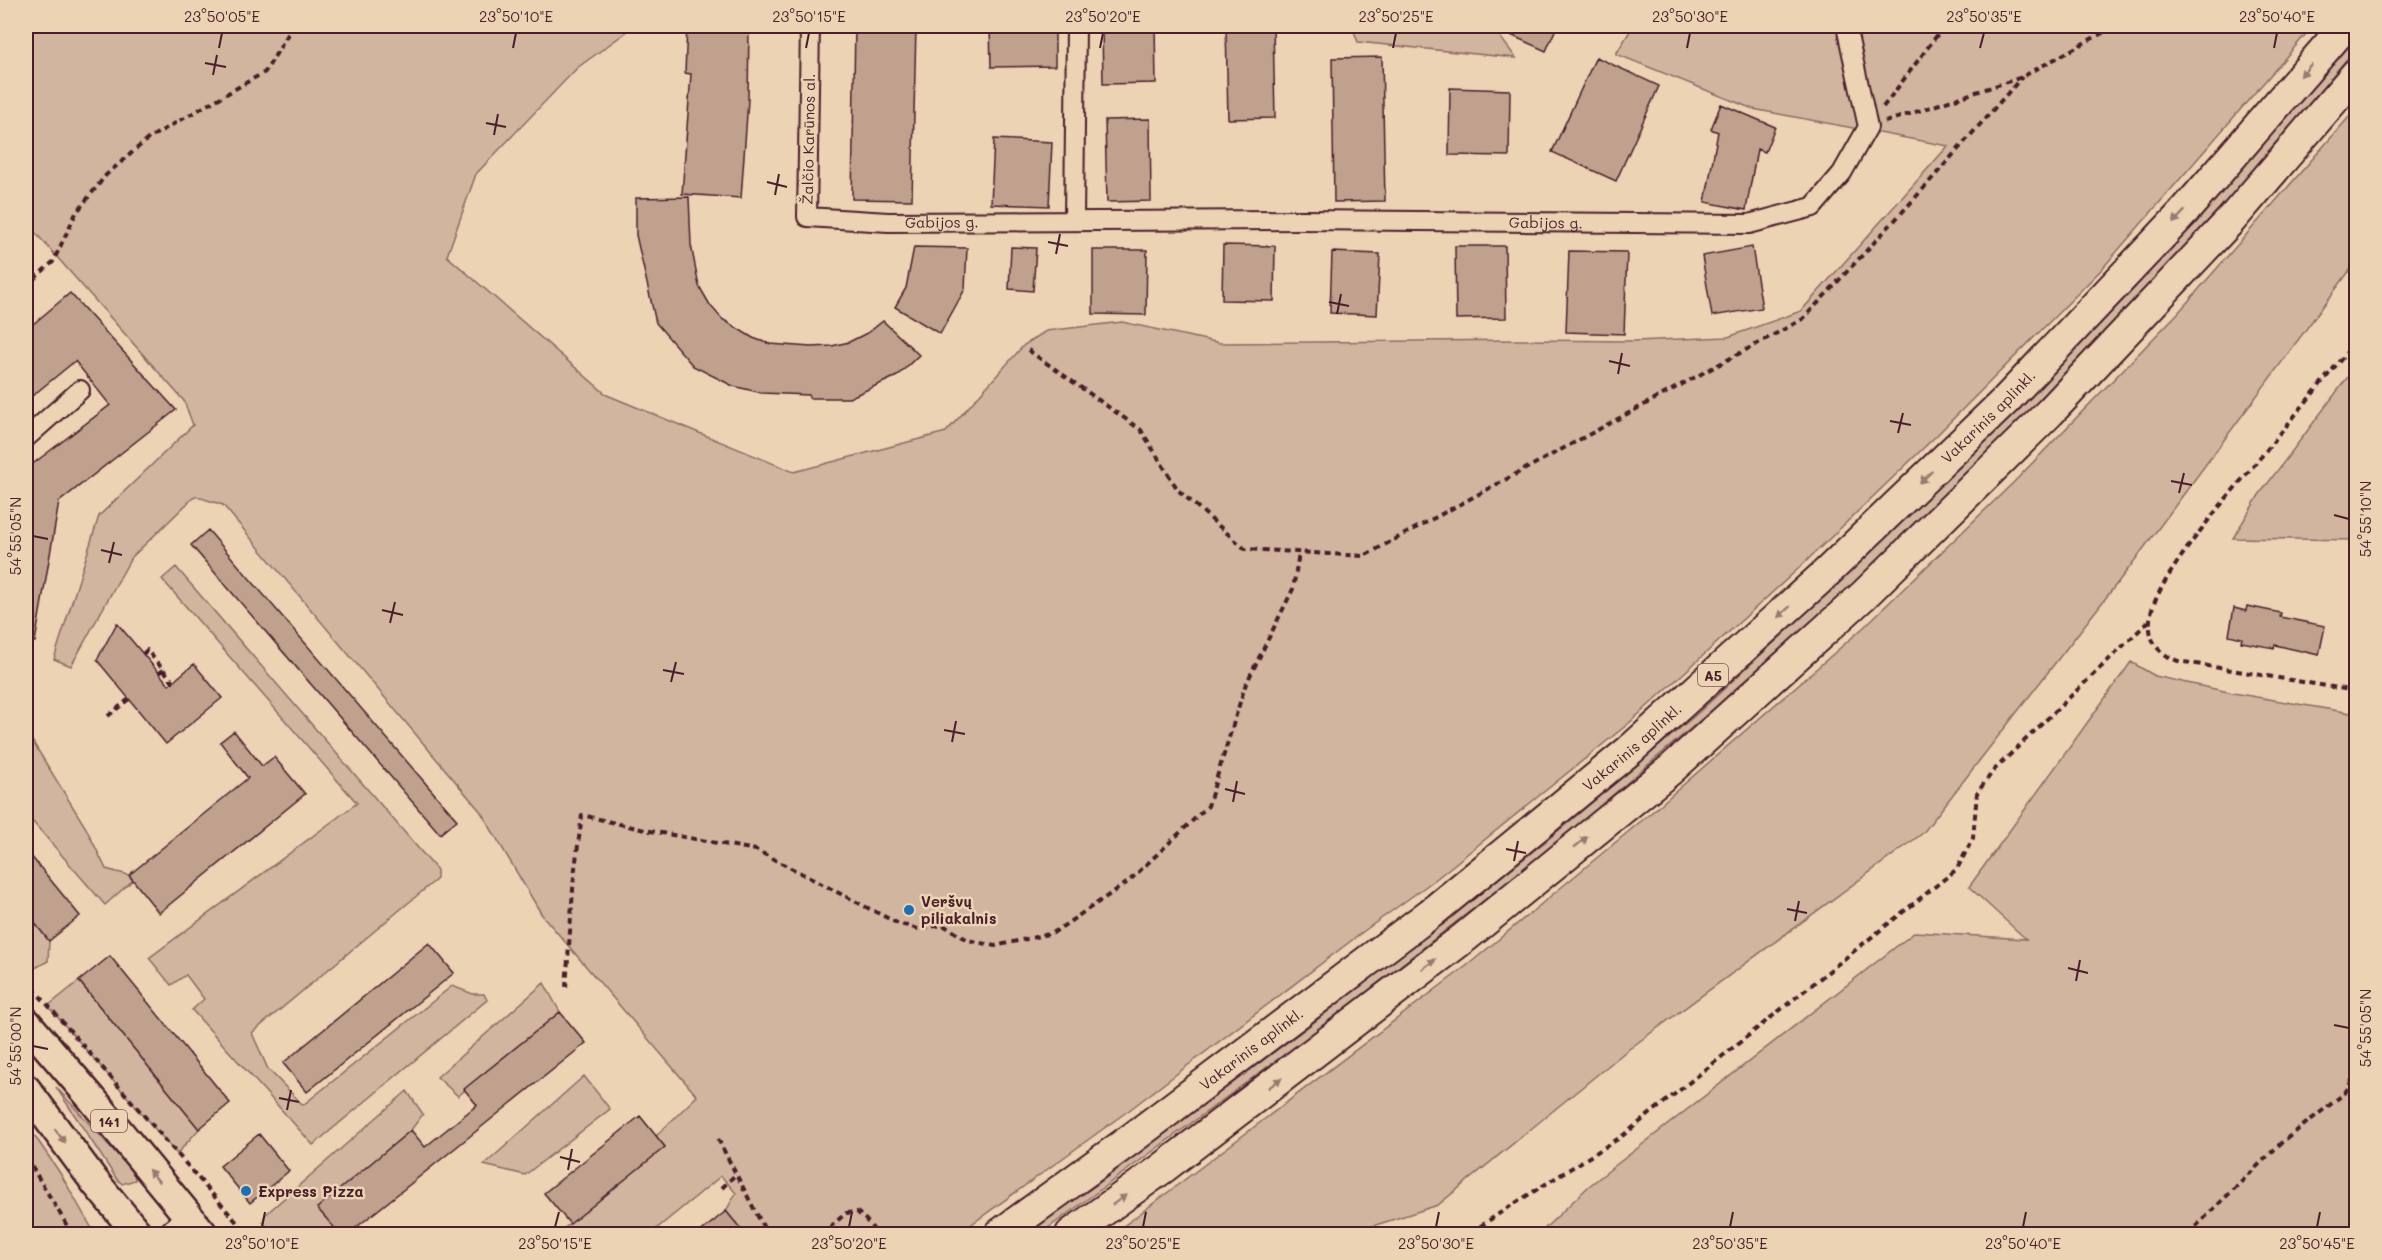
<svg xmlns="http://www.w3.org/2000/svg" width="2382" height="1260" viewBox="0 0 2382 1260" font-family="Mali,sans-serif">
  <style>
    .green { fill: #d1b59e; stroke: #8e6a64; stroke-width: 1.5 }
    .building { fill: #bfa18e; stroke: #4a1f2b; stroke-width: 1.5 }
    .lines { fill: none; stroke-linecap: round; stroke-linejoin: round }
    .minor-casing { stroke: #4a1f2b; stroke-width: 22 }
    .primary-casing { stroke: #4a1f2b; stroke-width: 33 }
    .trunk-casing { stroke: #4a1f2b; stroke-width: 34 }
    .path { stroke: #4a1f2b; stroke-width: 4; stroke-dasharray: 6 4.5; stroke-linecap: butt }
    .minor { stroke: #ecd3b4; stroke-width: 18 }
    .primary { stroke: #ecd3b4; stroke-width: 28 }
    .trunk { stroke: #ecd3b4; stroke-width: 30 }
    .oneway { fill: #9b7970 }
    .ticks { fill: none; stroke: #4a1f2b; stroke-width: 2 }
    .poi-dot { fill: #1f6fb2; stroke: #ecd3b4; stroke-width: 2 }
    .labels { text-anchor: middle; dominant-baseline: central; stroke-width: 5; stroke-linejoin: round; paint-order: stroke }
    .shield { fill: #ecd3b4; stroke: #7b5554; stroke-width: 1.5 }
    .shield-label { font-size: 14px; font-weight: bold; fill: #4a1f2b }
    .street-label { font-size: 15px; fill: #4a1f2b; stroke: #ecd3b4 }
    .poi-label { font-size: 15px; font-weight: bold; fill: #4a1f2b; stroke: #ecd3b4; text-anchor: start }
    .neatline { fill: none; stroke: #4a1f2b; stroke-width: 2 }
    .ticks-label { font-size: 15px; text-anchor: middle; fill: #4a1f2b }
  </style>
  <rect width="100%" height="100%" fill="#ecd3b4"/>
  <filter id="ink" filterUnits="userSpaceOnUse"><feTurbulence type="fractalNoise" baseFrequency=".0167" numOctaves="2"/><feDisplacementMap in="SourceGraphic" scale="12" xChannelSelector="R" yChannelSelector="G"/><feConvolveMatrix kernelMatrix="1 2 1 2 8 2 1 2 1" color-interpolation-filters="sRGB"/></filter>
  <g filter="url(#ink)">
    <path class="green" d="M26 26H628L625 33 577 68 476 174 447 256 607 395 794 472 946 432 1024 345 1046 331 1122 322 1220 343 1521 340 1635 341 1728 337 1801 311 1948 146 1753 109 1616 54 1633 26H2313L2101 270 1936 436 1798 569 1628 724 1436 879 1364 931 1132 1108 958 1234H745L726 1211 736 1193 721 1176 650 1234H557L665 1147 656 1136 697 1096 542 915 481 812 223 505 195 496 131 558 71 666 54 659 99 516 193 425 184 401 26 222Z
      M1352 26H1495V30L1516 58 1358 42Z
      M2356 34V48L2251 173 2135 304 1988 452 1840 596 1704 717 1551 848 1318 1030 1040 1234H1024L1095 1186 1313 1023 1545 842 1698 713 1833 588 1982 445 2128 295 2241 170Z
      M2356 109V262L2129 568 1923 833 1625 1052 1438 1205 1348 1234H1113L1469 964 1652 812 1864 627 2014 482 2178 313Z
      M2356 366V540L2233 538 2259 495Z
      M176 567 437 870V879L252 1033 268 1069 303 1105 452 986 473 994H484L487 1000 313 1145 192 1010 204 999 186 975 171 985 149 958 357 803 162 579Z
      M2131 662 2155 676 2233 693 2356 714V1234H1539L1589 1186 1915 932 2026 939 1969 887Z
      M31 739 86 828 106 869 128 875 133 880 105 905 26 814V741Z
      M26 912 49 941 48 961 26 973Z
      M79 981 199 1129 177 1154 48 1006Z
      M544 983 560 1012 458 1096 437 1077Z
      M584 1076 610 1109 525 1175 484 1165Z
      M56 1087 134 1173 135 1180 122 1184 116 1178Z
      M407 1091 423 1114 411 1130 318 1208 340 1234H273L263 1222 265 1215Z
      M26 1123 60 1173 95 1234H26Z"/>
    <path class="building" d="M687 26H749L748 100 741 198 682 194 691 74 685 73Z
      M855 26H916L912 200 852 199Z
      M990 26H1055V66L991 67Z
      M1102 26H1155L1156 83 1103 84Z
      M1226 26H1273L1275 118 1228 119Z
      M1491 26H1557L1546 51Z
      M1382 57 1385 201 1334 202 1332 58Z
      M1596 57 1659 86 1616 181 1552 152Z
      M1450 88 1510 90 1509 156 1449 155Z
      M1721 104 1775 127 1765 152 1757 149 1746 210 1705 202 1718 132 1711 129Z
      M1150 119 1151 201 1107 202 1105 120Z
      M994 139 1052 142 1049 206 991 204Z
      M689 197 691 245 699 286 710 305 722 319 753 338 770 344 811 347 832 346 849 342 869 332 883 321 919 355 897 376 849 398H809V395L762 393 733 386 693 366 656 323 636 235V198Z
      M1223 245 1275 246 1274 301 1222 300Z
      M1455 246H1505L1506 318 1456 319Z
      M914 247 967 248 965 289 940 334 895 307 906 288Z
      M1011 247 1036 248 1033 291 1009 289Z
      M1752 247 1762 308 1712 316 1702 256Z
      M1093 250H1147L1146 315 1093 314Z
      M1569 251 1627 252 1624 334 1566 332Z
      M1332 252 1380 254 1377 315 1330 313Z
      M70 293 176 410 59 502 35 642 26 641V469L110 405 75 361 26 401V330Z
      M208 530 457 820 440 834 191 545Z
      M2247 606 2281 613 2280 617 2325 626 2319 655 2275 645 2274 648 2241 642 2242 638 2229 635 2234 608 2246 611Z
      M117 623 169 685 194 664 222 698 166 744 97 660Z
      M234 731 262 766 274 757 305 794 159 913 129 875 248 778 220 742Z
      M26 850 80 916 49 941 26 912Z
      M429 943 454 973 307 1092 283 1063Z
      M110 956 230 1103 199 1129 79 981Z
      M560 1012 586 1043 348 1234H340L317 1208 411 1130 425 1147 477 1105 464 1089Z
      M640 1116 665 1147 570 1224 544 1193Z
      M259 1134 289 1171 250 1203 220 1166Z
      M726 1211 745 1234H698Z"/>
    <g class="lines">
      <g class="minor-casing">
        <g id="minor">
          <path id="s1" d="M810 26 807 217 888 222 1301 220 1749 224 1813 207 1842 173 1868 127 1846 26"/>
          <path d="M1074 221 1076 26"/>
          <path d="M26 438 80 390"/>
        </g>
      </g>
      <g class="primary-casing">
        <path id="primary" d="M26 1022 93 1100 203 1234
          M26 1089 95 1182 138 1234"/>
      </g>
      <g class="trunk-casing">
        <g id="trunk">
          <path d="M175 1234 191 1221"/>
          <path id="s2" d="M1000 1234 1131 1139 1431 913 1630 750 1822 577 2006 400 2182 214 2345 26"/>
          <path d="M1071 1234 1163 1168 1465 937 1670 770 1864 595 2050 412 2231 220 2356 74"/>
        </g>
      </g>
      <path class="path" d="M1883 107 1944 26
        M1885 122 2022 77 2115 26
        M26 286 53 262 76 213 106 175 149 138 265 72 293 26
        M2356 341C2324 380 2292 419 2260 458 2234 490 2152 581 2150 620 2148 642 2159 654 2178 661L2356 691
        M1028 350 1141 430 1178 490 1245 549 1364 556 1803 319 1907 207 2022 77
        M143 654 147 650 176 685
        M159 673 164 670
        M108 716 129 699
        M26 980 247 1234
        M566 987 574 876 582 815 645 830 756 850 897 923 918 929 943 925 968 940 995 946 1053 933 1128 882 1208 806 1245 686 1293 589 1299 553
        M718 1139 767 1234
        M26 1157 68 1227 70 1234
        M722 1188 736 1174
        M822 1234 846 1213 857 1212 866 1220 877 1234
        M1473 1234 1479 1227 1509 1207 1621 1137 1957 869 1973 838 1977 793 1994 770 2150 620
        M2188 1234 2281 1143 2345 1093 2356 1073"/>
      <use href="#minor" class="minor"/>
      <use href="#primary" class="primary"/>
      <use href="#trunk" class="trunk"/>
    </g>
    <defs><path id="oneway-solid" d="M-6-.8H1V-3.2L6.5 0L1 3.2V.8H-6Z" transform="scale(1.5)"/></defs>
    <g class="oneway">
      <use href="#oneway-solid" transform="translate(2306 70) rotate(131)"/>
      <use href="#oneway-solid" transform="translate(2179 217) rotate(133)"/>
      <use href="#oneway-solid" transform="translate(1926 477) rotate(136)"/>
      <use href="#oneway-solid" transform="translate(1784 612) rotate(138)"/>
      <use href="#oneway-solid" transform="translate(1581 842) rotate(-39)"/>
      <use href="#oneway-solid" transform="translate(1429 964) rotate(-37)"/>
      <use href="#oneway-solid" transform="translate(1275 1083) rotate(-37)"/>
      <use href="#oneway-solid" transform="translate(60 1136) rotate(53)"/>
      <use href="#oneway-solid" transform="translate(154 1176) rotate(-130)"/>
      <use href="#oneway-solid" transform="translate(1119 1200) rotate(-36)"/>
    </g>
  </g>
  <path class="ticks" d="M219 48 222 33M513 48 516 33M806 48 809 33M1100 48 1103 33M1393 48 1396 33M1687 48 1690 33M1980 48 1984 33M2274 48 2277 33M205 63 226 67M213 75 217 55M486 123 506 127M494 135 498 114M767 182 787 187M775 195 779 174M1048 242 1068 246M1056 254 1060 234M1329 302 1349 306M1337 314 1341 294M1609 361 1630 366M1618 374 1622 353M1890 421 1911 425M1898 433 1903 413M2171 481 2192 485M2179 493 2184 473M2334 515 2349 519M33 536 48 539M101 550 122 555M109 563 114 542M382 610 403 615M390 623 395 602M663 670 684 674M671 682 676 662M944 730 965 734M952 742 956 721M1225 789 1245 794M1233 802 1237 781M1506 849 1526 853M1514 861 1518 841M1787 909 1807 913M1795 921 1799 901M2068 968 2088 973M2076 981 2080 960M2334 1025 2349 1028M33 1046 48 1049M279 1098 299 1102M287 1110 291 1090M560 1157 580 1162M568 1170 572 1149M262 1227 265 1212M555 1227 559 1212M849 1227 852 1212M1143 1227 1146 1212M1436 1227 1439 1212M1730 1227 1733 1212M2023 1227 2026 1212M2317 1227 2320 1212"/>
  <g class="poi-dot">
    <circle cx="909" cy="910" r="6"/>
    <circle cx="246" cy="1191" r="6"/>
  </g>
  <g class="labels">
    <g class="shield">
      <rect x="1698" y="664" width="30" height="22" rx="4.5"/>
      <rect x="91" y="1110" width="36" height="22" rx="4.5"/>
    </g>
    <g class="shield-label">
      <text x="1713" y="675">A5</text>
      <text x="109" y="1121">141</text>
    </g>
    <g class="street-label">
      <text transform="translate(808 139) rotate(-89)">Žalčio Karūnos al.</text>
      <text stroke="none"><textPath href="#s1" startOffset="326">Gabijos g.</textPath></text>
      <text stroke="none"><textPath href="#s1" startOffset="930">Gabijos g.</textPath></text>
      <text stroke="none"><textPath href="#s2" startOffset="1284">Vakarinis aplinkl.</textPath></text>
      <text stroke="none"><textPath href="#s2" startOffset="798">Vakarinis aplinkl.</textPath></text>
      <text stroke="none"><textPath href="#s2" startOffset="312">Vakarinis aplinkl.</textPath></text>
    </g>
    <g class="poi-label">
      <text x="921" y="901">Veršvų<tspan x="921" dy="17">piliakalnis</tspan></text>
      <text x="258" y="1191">Express Pizza</text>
    </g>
  </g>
  <rect width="2382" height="1260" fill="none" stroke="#ecd3b4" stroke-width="66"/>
  <rect x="33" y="33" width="2316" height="1194" class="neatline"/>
  <g class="ticks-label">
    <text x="222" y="22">23°50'05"E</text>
    <text x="516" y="22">23°50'10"E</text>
    <text x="809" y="22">23°50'15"E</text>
    <text x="1103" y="22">23°50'20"E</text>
    <text x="1396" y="22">23°50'25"E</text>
    <text x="1690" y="22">23°50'30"E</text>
    <text x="1984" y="22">23°50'35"E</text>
    <text x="2277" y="22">23°50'40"E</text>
    <text transform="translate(2366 519) rotate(-90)" y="5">54°55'10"N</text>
    <text transform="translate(16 536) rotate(-90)" y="5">54°55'05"N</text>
    <text transform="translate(2366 1028) rotate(-90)" y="5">54°55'05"N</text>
    <text transform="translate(16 1046) rotate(-90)" y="5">54°55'00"N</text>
    <text x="262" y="1249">23°50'10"E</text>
    <text x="555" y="1249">23°50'15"E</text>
    <text x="849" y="1249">23°50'20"E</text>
    <text x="1143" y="1249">23°50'25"E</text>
    <text x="1436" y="1249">23°50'30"E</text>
    <text x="1730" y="1249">23°50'35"E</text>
    <text x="2023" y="1249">23°50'40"E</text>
    <text x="2317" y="1249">23°50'45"E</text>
  </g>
</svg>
